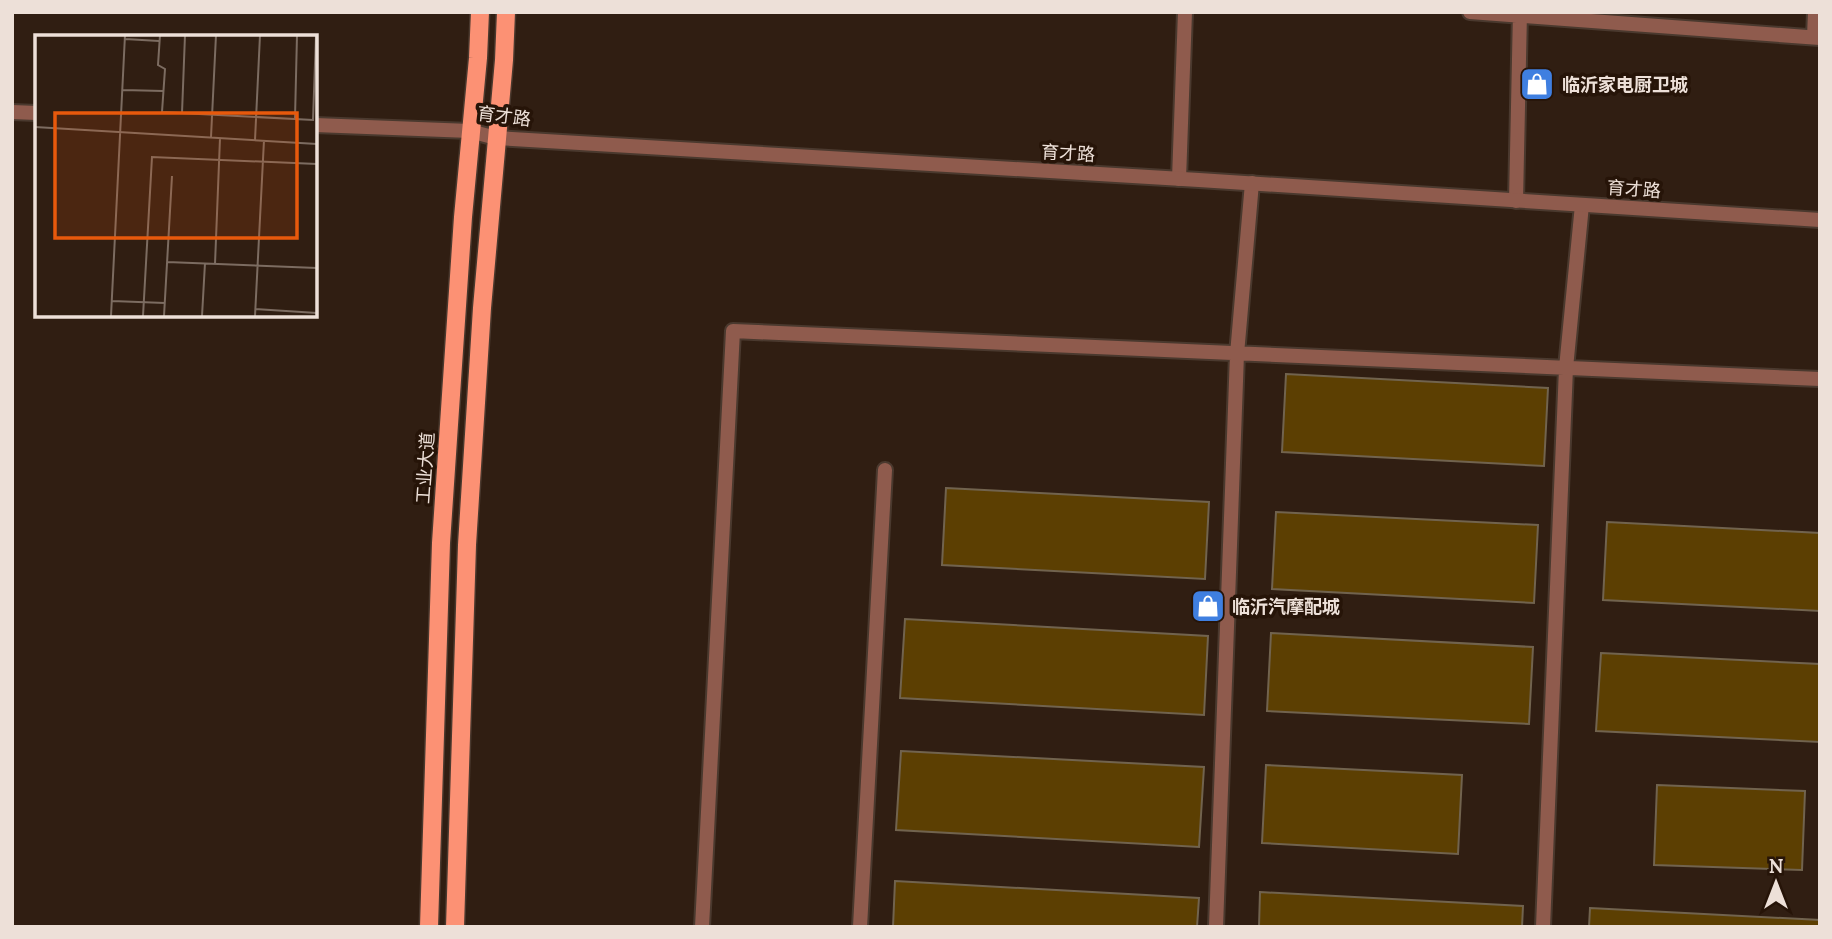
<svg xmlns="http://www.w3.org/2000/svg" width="1832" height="939" viewBox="0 0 1832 939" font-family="Lora,'Noto Sans SC',serif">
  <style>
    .building { fill: #5c3f02; stroke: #71634e; stroke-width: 2 }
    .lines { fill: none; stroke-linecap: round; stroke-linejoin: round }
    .service-casing { stroke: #4a392e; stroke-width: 18 }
    .tertiary-casing { stroke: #4a392e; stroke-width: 18 }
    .primary-casing { stroke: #4a392e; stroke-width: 21 }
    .service { stroke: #8f5b4d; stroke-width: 14 }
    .tertiary { stroke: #8f5b4d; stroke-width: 14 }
    .primary { stroke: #fc9174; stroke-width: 18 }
    .labels { text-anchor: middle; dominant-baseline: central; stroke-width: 7; stroke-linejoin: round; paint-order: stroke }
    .poi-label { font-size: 18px; font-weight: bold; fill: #ede0d8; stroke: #261408; text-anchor: start }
    .street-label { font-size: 18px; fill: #ede0d8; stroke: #261408 }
    .inset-road { fill: none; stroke: #7c6c61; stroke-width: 2 }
    .view { fill: #e8590c; fill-opacity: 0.15; stroke: #e8590c; stroke-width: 3.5 }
    .inset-edge { fill: none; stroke: #ede0d8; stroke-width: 3.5 }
  </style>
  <rect width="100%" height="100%" fill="#301e12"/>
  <path class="building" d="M1286 374 1548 388 1544 466 1282 452Z
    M946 488 1209 502 1205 579 942 565Z
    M1276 512 1538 525 1534 603 1272 589Z
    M1607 522 1820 533V611L1603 600Z
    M905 619 1208 636 1204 715 900 698Z
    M1271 633 1533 647 1529 724 1267 711Z
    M1601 653 1820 664V742L1596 731Z
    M901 751 1204 767 1199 847 896 830Z
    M1266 765 1462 775 1458 854 1262 843Z
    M1657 785 1805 791 1802 870 1654 865Z
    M895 881 1199 898 1197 927H893Z
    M1260 892 1523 906 1522 927H1259Z
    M1590 908 1820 920V927H1589Z"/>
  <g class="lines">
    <g class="service-casing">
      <path id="service" d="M1470 12 1820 38
        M1814 37 1815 12
        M1179 179 1185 12
        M1516 201 1520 12
        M702 927 733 331 1820 379
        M860 927 885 470
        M1216 927 1237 354 1252 183
        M1543 927 1566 368 1582 205"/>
    </g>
    <g class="tertiary-casing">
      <path id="tertiary" d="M12 112 37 113
        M315 125 470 131 496 138 1199 180 1820 220"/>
    </g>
    <g class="primary-casing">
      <path id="primary" d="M429 927 441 543 463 217 478 58 480 12
        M455 927 467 545 482 308 504 60 506 12"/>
    </g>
    <use href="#service" class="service"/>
    <use href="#tertiary" class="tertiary"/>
    <use href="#primary" class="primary"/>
  </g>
  <defs>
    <g id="shop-square" transform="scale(1.75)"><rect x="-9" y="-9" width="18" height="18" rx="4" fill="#3f7fe0" stroke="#261408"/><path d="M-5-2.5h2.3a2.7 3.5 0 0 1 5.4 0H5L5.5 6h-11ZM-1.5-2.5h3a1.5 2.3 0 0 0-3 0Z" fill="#fff"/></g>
  </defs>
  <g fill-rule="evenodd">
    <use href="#shop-square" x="1537" y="84"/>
    <use href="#shop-square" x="1208" y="606"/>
  </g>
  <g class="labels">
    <g class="poi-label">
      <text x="1562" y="84">临沂家电厨卫城</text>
      <text x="1232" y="606">临沂汽摩配城</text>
    </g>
    <g class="street-label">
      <text transform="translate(504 116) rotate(7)">育才路</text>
      <text transform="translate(1068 153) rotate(3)">育才路</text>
      <text transform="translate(1634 189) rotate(4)">育才路</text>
      <text transform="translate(425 468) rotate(-86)">工业大道</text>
    </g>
  </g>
  <g transform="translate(35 35)">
    <rect width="282" height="282" fill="#301e12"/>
    <path class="inset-road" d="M125 0 123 30 130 34 127 77 278 85 281 0M90 4 124 6M88 55 128 56M147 78 150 0M260 83 262 0M0 92 282 109M176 102 181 0M220 105 225 0M132 227 282 233M180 229 185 103M77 266 130 268M220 274 282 278M76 281 90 0M108 281 117 122 282 129M129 281 137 141M167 281 170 228M220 281 229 105"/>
    <path class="view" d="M20 78H262V203H20Z"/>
    <rect width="282" height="282" class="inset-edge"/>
  </g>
  <rect width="1832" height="939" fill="none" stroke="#ede0d8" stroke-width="28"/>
  <g transform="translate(1776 883)" stroke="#261408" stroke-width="5" paint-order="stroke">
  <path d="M0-5L12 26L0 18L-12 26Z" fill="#ede0d8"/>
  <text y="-10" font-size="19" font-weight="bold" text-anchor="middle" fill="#ede0d8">N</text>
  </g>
</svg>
